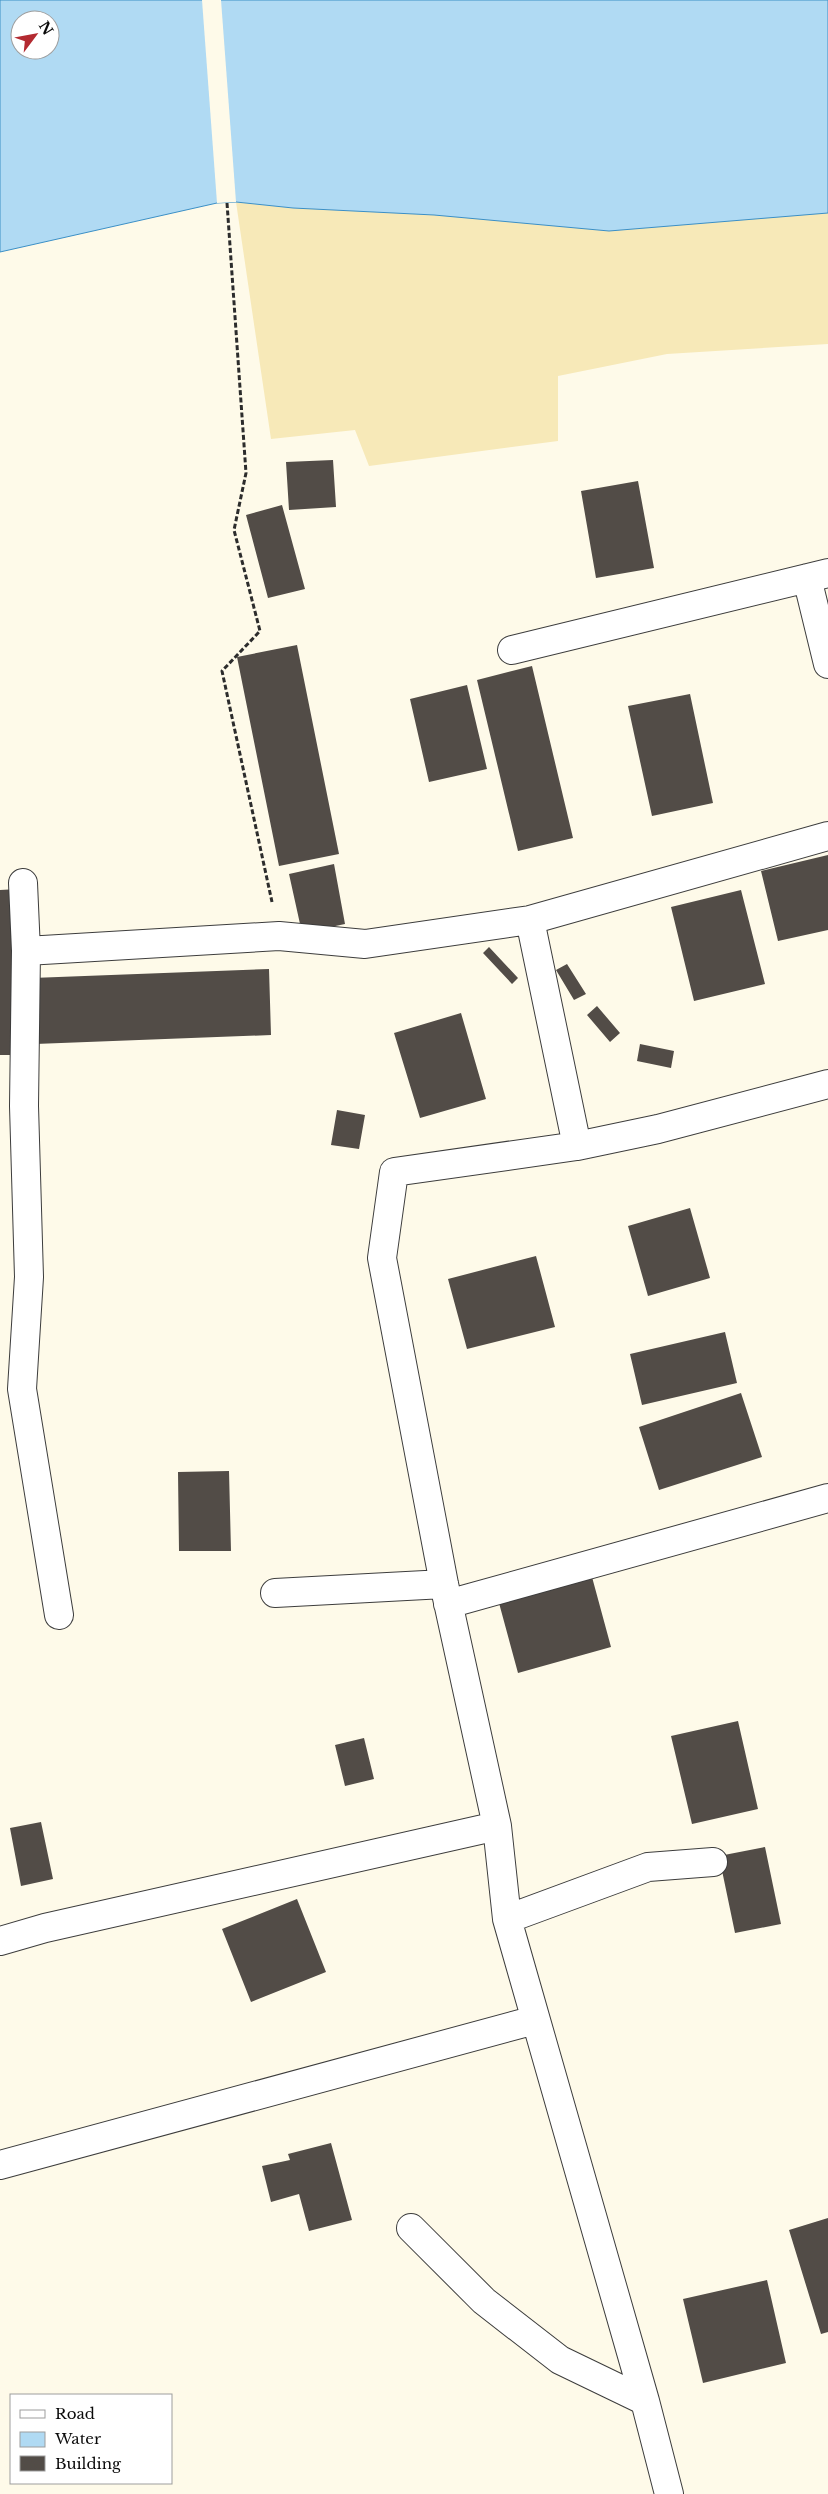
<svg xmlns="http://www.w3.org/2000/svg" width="828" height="2494" viewBox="0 0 828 2494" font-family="'Libre Baskerville',serif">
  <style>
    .sand { fill: #f7e9b8 }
    .water { fill: #b0daf3; stroke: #3b8fc6; fill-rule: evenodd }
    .pier { fill: #fefae9 }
    .building { fill: #524c47 }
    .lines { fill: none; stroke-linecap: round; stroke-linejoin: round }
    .minor-casing { stroke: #3d3d3d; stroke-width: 30 }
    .path { stroke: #2c2c2c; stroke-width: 3; stroke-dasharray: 5 2.5; stroke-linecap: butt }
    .minor { stroke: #fff; stroke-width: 28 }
  </style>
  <rect width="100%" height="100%" fill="#fefae9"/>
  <path class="sand" d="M236 202 293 208 434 215 828 213V344L667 354 558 376V441L369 466 355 430 271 439Z"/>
  <path class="water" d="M0 0H828V213L609 231 434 215 293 208 236 202 217 203 0 252ZM20 20H50V50H20Z"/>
  <path class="pier" d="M202 0H221L236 202 217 203Z"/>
  <path class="building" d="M333 460 336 507 289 510 286 462Z
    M638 481 654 568 596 578 581 491Z
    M282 505 305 589 268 598 246 515Z
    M297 645 339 854 279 866 237 657Z
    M532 666 573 838 518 851 477 680Z
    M467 685 487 769 429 782 410 699Z
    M690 694 713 803 652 816 628 706Z
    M828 855V930L778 941 761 871Z
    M334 864 345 924 302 933 289 874Z
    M18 889 20 1055H0V890Z
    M741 890 765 984 694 1001 671 907Z
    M489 947 518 978 512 984 483 953Z
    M567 964 586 994 574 1000 556 970Z
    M269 969 271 1035 35 1044 32 978Z
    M597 1006 620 1033 610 1042 587 1015Z
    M461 1013 486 1099 420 1118 394 1033Z
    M640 1044 674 1051 671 1068 637 1061Z
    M337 1110 365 1115 359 1149 331 1145Z
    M690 1208 710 1278 648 1296 628 1226Z
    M536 1256 555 1327 467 1349 448 1279Z
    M725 1332 737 1383 642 1405 630 1354Z
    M741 1393 762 1457 659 1490 639 1427Z
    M229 1471 231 1551H179L178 1472Z
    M592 1577 611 1647 518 1673 499 1603Z
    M738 1721 758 1809 692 1824 671 1736Z
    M364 1738 374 1779 345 1786 335 1745Z
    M41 1822 53 1879 21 1886 10 1828Z
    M765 1847 781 1924 735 1933 719 1856Z
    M297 1899 326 1972 251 2002 222 1929Z
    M331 2143 352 2220 309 2231 299 2194 271 2202 262 2166 290 2160 288 2154Z
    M828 2218V2332L821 2334 789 2230Z
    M767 2280 786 2363 703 2383 683 2299Z"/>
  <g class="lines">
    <g class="minor-casing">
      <path id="minor" d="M807 578 828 664
        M512 650 828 573
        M23 883 26 951 24 1106 29 1277 22 1389 59 1615
        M530 920 577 1146 394 1172 382 1258 444 1584 497 1826 507 1919 645 2401 669 2494
        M26 951 279 936 365 944 530 920 828 836
        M577 1146 658 1129 828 1084
        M275 1593 444 1584
        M448 1604 828 1498
        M507 1919 648 1867 713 1862
        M0 1941 45 1928 497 1826
        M0 2165 535 2020
        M411 2228 484 2301 560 2360 645 2401"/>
    </g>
    <path class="path" d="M227 203 246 473 234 530 260 631 222 671 272 902"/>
    <use href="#minor" class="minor"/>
  </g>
  <rect x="10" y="2394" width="162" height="90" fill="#ffffff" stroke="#9d9d9d"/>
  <rect x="20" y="2410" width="25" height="8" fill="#ffffff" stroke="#9d9d9d"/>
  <text x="55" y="2419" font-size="15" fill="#0a0a0a">Road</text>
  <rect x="20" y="2432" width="25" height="15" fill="#b0daf3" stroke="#9d9d9d"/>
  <text x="55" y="2444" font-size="15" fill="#0a0a0a">Water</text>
  <rect x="20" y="2456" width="25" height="15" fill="#524c47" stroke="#9d9d9d"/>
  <text x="55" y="2469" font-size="15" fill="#0a0a0a">Building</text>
  <g transform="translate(35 35) rotate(58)"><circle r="24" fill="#ffffff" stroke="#9d9d9d"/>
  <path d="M0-4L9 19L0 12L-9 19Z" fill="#b32a31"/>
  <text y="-8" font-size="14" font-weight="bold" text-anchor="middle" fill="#0a0a0a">N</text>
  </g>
</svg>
